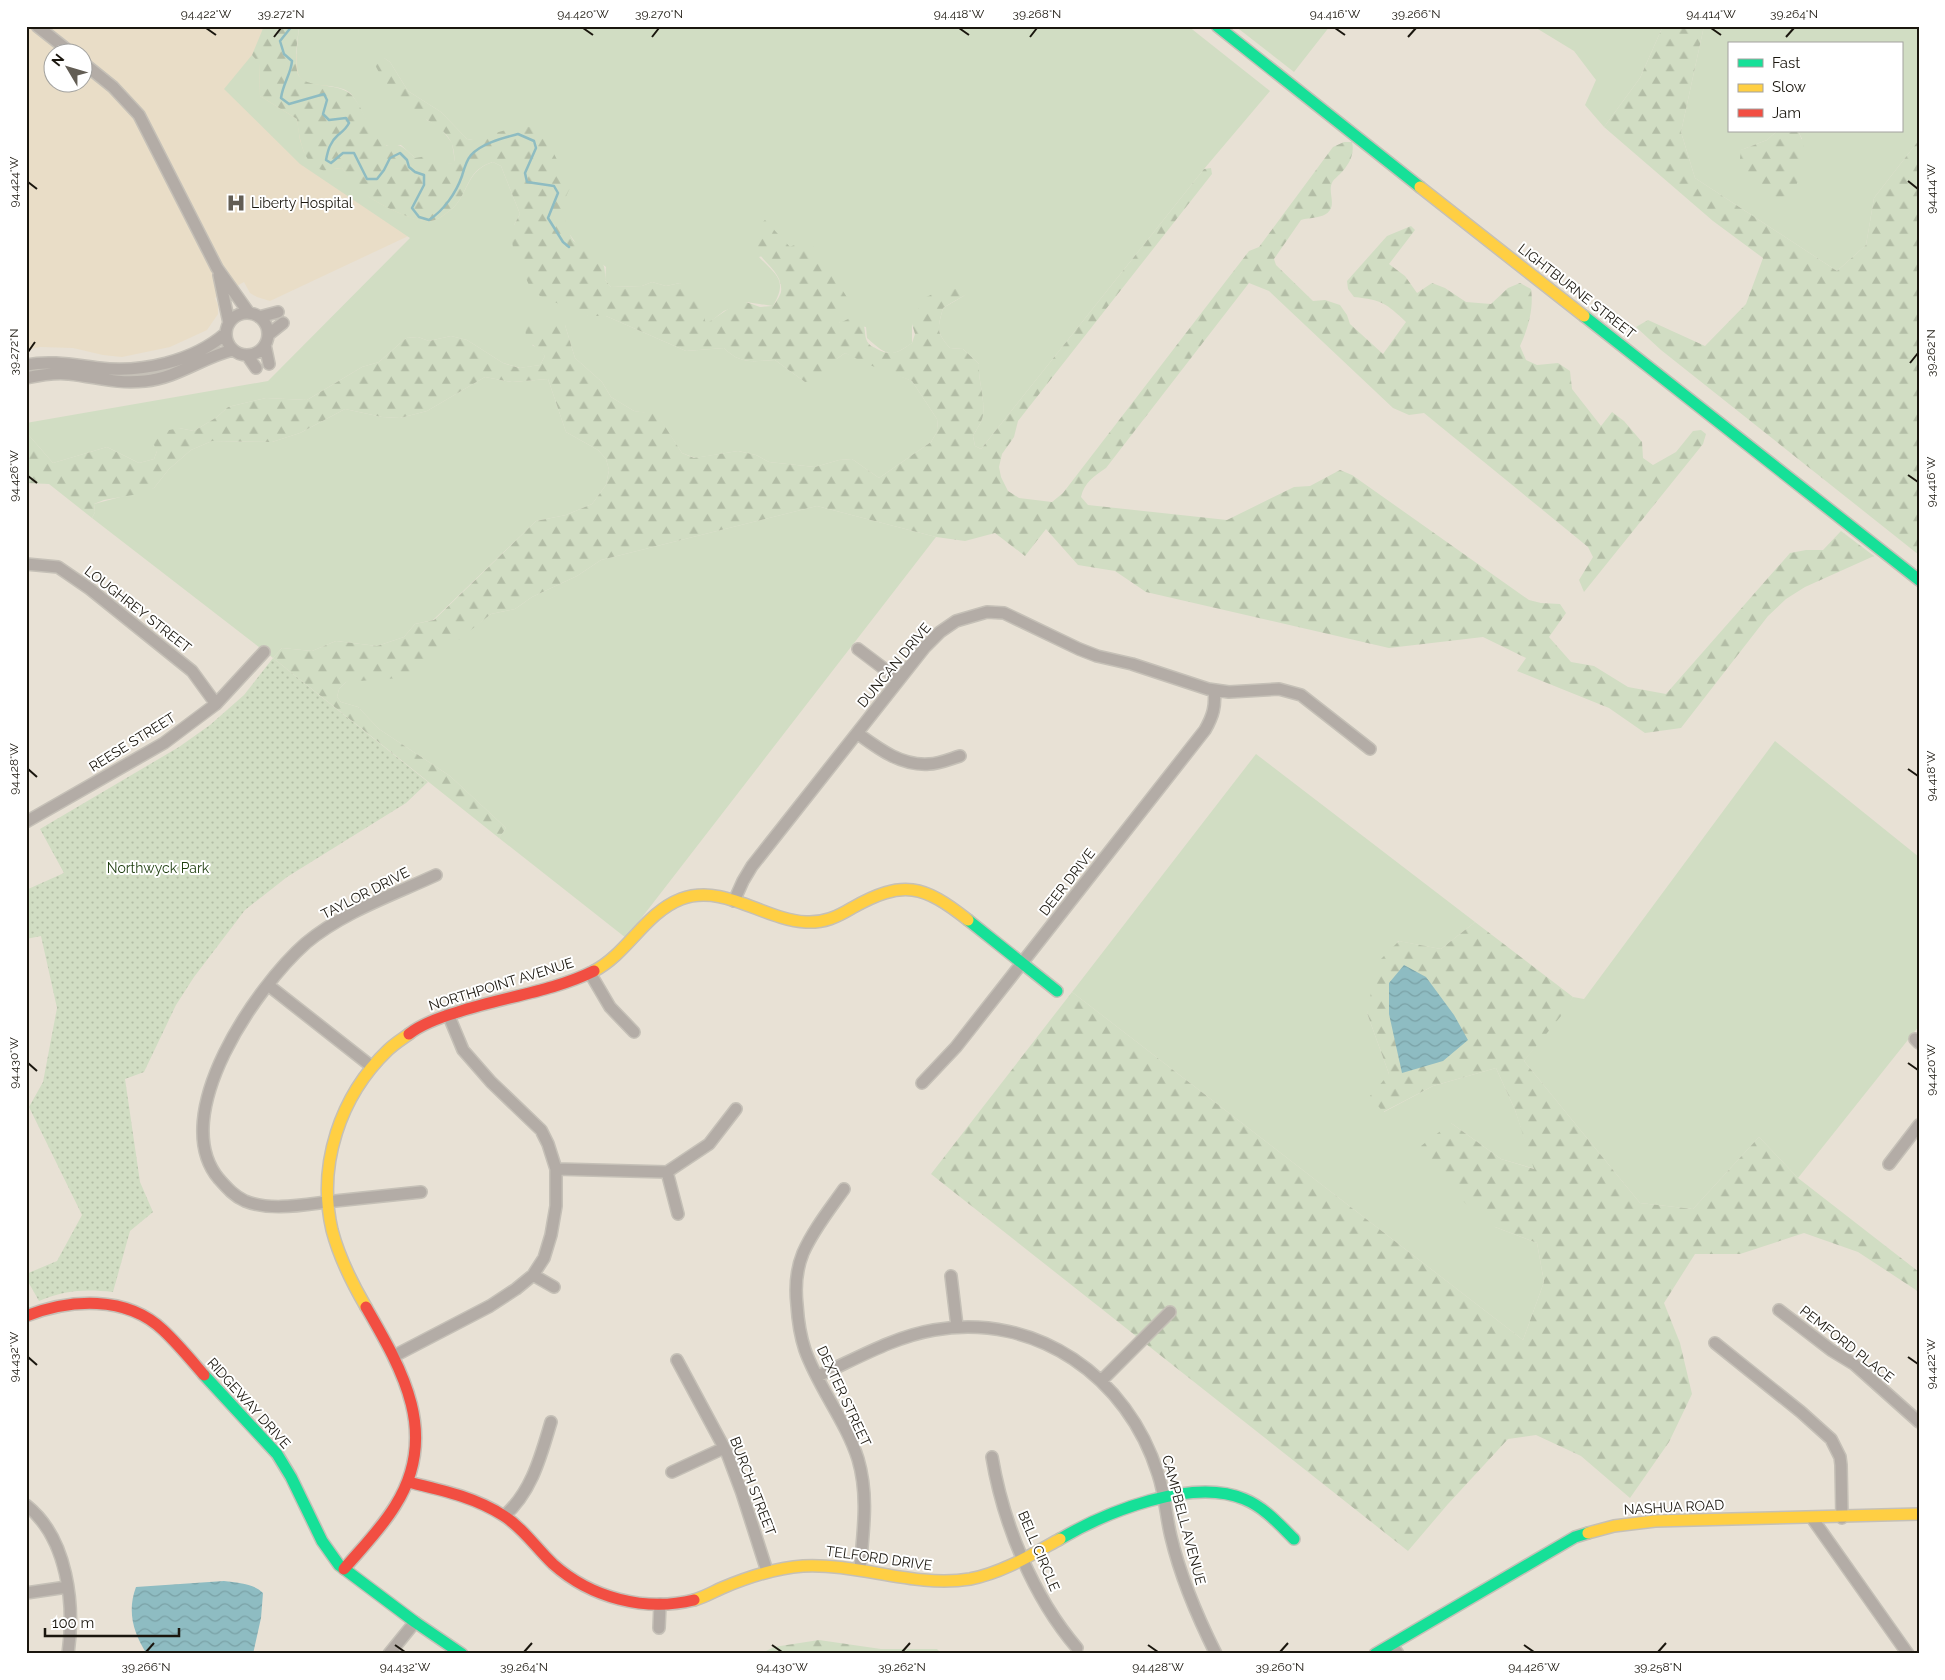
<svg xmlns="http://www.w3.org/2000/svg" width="1945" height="1680" viewBox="0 0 1945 1680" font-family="Raleway,sans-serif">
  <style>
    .built { fill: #e9ddc7; fill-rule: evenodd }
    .green { fill: #d1ddc3; fill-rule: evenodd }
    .forest { fill: url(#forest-firs) }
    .park { fill: url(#park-dots) }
    .water { fill: url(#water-waves) }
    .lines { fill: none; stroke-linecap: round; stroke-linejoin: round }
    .stream { stroke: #8ebcc2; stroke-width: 2.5 }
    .street-casing { stroke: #c5c0b7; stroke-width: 14 }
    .fast-casing { stroke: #c5c0b7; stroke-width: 14 }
    .slow-casing { stroke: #c5c0b7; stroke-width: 14 }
    .jam-casing { stroke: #c5c0b7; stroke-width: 14 }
    .street { stroke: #b3aca6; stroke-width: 11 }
    .fast { stroke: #16e098; stroke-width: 11 }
    .slow { stroke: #ffcf43; stroke-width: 11 }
    .jam { stroke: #f24e42; stroke-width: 11 }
    .ticks { fill: none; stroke: #1a160e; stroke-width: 2 }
    .labels { text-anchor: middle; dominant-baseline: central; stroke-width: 4; stroke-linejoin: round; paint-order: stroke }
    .poi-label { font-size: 14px; fill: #1a160e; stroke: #fff; text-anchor: start }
    .street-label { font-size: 14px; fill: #1a160e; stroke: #fff }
    .park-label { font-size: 14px; fill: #1d3d0e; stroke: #fff }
    .neatline { fill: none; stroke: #1a160e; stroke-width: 2 }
    .ticks-label { font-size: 12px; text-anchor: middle; fill: #1a160e }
  </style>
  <defs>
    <pattern id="forest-firs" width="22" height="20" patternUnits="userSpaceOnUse" patternTransform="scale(1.25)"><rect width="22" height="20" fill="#d1ddc3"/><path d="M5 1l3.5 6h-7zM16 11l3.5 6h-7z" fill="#b3bda6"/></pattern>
    <pattern id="park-dots" width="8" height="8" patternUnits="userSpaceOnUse" patternTransform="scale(1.25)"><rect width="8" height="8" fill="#d1ddc3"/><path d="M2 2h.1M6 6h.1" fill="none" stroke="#b3bda6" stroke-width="1.8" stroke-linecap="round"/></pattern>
    <pattern id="water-waves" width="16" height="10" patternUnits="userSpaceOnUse" patternTransform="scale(1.25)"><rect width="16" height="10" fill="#8ebcc2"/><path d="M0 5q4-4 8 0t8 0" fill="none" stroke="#7aa1a6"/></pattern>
  </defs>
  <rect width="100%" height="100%" fill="#e8e1d5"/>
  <path class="built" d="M26 26H269L453 215 270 301 257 297 250 293 244 282 215 298 218 305V314L207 330 170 347 122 357 103 355 73 348 40 347 26 350ZM52 52H82V82H52Z"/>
  <path class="green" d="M299 26H1188L1270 91 1204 169 981 449 975 446 973 436C976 430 982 422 983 415 985 396 978 382 979 364L963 349 950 348C935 331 938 328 943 308L967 294 912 324V343C889 359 887 355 867 338L866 327 840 323 790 247 759 257C777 276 788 280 773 306L746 302 724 311 706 325 680 283 666 286 652 282 642 286 611 287 605 280 606 267 575 242 568 232 560 207 473 140 467 139 441 112 408 91 390 62 384 58 427 120 440 127 452 143 455 162 450 164 415 158 401 145C396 145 390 147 385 145 370 139 363 107 351 94 339 81 306 90 299 76 294 66 298 39 299 26Z
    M1235 26H1330L1294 72Z
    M1533 26H1663L1640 78 1604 127 1585 105 1596 80 1574 51Z
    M1704 26H1919V140L1874 198 1866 245 1837 271 1695 178 1681 132ZM1729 44H1901V131H1798L1802 139 1741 150 1767 140 1777 131H1729Z
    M252 55 259 62 260 96 297 119 300 140 304 152 322 170 342 168C349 178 358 188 368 196 378 204 419 224 431 221 439 220 448 212 454 207 469 191 467 170 493 162L501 166 520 214 514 225 588 316H606L686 351 724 348C741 365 752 361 775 360L805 382 845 353 912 381 937 419 938 430 931 442 879 478 852 459 839 460 815 467 769 462 756 455 738 451 695 458 682 453 657 415 634 411 611 397 602 382 575 358 565 325 532 345 540 349 545 356 540 365 520 368 503 363 467 340 451 336 429 341 418 337 406 338 379 362 362 367 307 400 266 398 228 407 217 417 194 431 179 428 157 451 154 459 139 463 107 447 53 463 26 432V423L268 381 410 238 300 164 224 89Z
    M485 377 512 382 548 379 566 432 598 450 606 459 609 470 606 485 592 504 566 515 536 521 433 620 415 624 404 637 377 646 336 641 312 651 282 648 273 658 92 518 95 512 94 504 154 488 169 469 191 450 212 441 272 442 300 433 345 409 382 417 400 418 427 411Z
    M817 506 936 537 626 938 499 838 506 828 450 776 379 729 358 707 341 702 337 697 339 689 346 682 471 629 491 614 515 609 532 597 577 576 601 560Z
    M1775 741 1919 857V1026L1798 1178 1759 1137 1693 1209 1640 1203 1524 1061 1573 997 1584 999Z
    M1256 754 1475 922 1441 949 1398 941 1367 1013 1389 1074 1384 1112 1433 1086 1496 1068 1515 1110 1535 1169 1501 1159 1451 1123 1495 1227 1537 1243 1544 1282 1523 1340 1072 992Z"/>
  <path class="forest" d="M264 26H299C298 38 293 66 299 76 306 88 337 83 349 93 364 104 367 134 387 146 399 141 406 150 415 158L433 155 450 164 455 161C454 156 454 148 451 142 445 130 436 126 426 119 405 105 386 88 375 65L378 59 384 58 390 62 408 91 441 112 467 139 473 140C484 137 517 125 526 126 547 129 562 171 570 188L561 207C564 215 569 238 575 242 578 244 583 244 586 246 601 253 606 265 605 280L611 287 642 286 652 282 666 286 680 283 700 302 706 324 737 303 746 302 760 307 773 306C776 302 780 296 781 292 785 262 731 253 765 220L790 247C801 241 808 241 817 250L850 302 838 317 840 323 852 317C872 324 860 335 870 345 872 347 874 347 877 349 891 357 899 352 912 343L915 334 912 324 922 299 950 286 967 293 943 308C938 328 935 331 950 348L963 349 979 364C978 382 985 396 983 415 982 422 976 430 973 436L975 446 981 449 1204 169 1211 168 1212 174 1018 421 1014 437 1002 454 999 467 1001 477 1008 491 1019 498 1052 502 1063 493 1249 251 1259 247 1333 147 1344 142H1352C1355 154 1349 165 1340 174 1338 176 1333 180 1332 183 1328 191 1335 202 1330 210 1324 219 1310 217 1301 220L1274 259 1276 265 1313 301 1325 300 1340 305 1347 315 1350 324 1383 354 1406 322C1386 303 1382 300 1354 297L1348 289 1347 281 1387 236 1411 226 1415 230 1389 264 1405 276 1417 293 1432 283 1445 288 1466 302 1491 304 1508 288 1520 283 1531 289C1534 308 1528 329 1520 346L1526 360 1537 365 1558 363 1570 371 1572 389 1601 426 1612 412 1624 421 1642 442 1643 458 1653 465 1676 452 1693 431 1701 430 1706 434 1703 444 1584 592 1579 580 1593 557 1588 547 1424 413 1409 415 1393 408 1269 291 1249 283 1106 468C1094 476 1084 483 1081 497L1088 505 1227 520 1294 487 1310 486 1340 470 1352 475 1529 600 1541 603 1560 604 1566 613 1549 637 1571 662 1594 666 1628 687 1666 694 1790 553 1806 550H1823L1841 531 1874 556 1805 587 1786 599 1768 616 1681 728 1645 733 1609 708 1517 671 1526 658 1483 637 1389 648 1146 592 1115 571 1078 565 1046 529 1025 556 995 533 965 541 936 537 817 506 601 560 577 576 532 597 515 609 491 614 412 677 346 682 339 689 337 697 341 702 358 707 379 729 450 776 506 828 499 838 273 658 282 648 312 651 336 641 377 646 404 637 415 624 434 620 536 521 566 515 592 504 606 485 609 470 606 459 598 450 566 432 548 379 512 382 485 377 427 411 400 418 382 417 345 409 300 433 272 442 212 441 191 450 169 469 154 488 144 493 104 500 94 504 95 512 92 518 49 484 26 483V432L53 463 107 447 139 463 154 459 157 451 151 439 155 433 179 428 194 431 217 417 228 407 266 398 307 400 362 367 379 362 406 338 418 337 429 341 451 336 467 340 503 363 519 368 540 365 545 356C537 345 519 341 528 324L565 325 575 358 602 382 611 397 634 411 657 414 682 453 694 458 738 451 756 455 769 462 815 467 839 460 852 459 879 478 931 442 938 430 937 419 912 381 867 364 845 353 838 358 818 380 805 382 775 360C752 361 741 365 724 348L686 351 606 316H588L540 296 529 285 514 252 511 237 514 225 520 214 501 166 493 162C467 169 469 191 454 207 448 212 439 220 431 221 415 224 370 200 358 189 352 183 347 175 342 168 336 168 328 171 322 170 302 164 299 136 297 119L260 96 259 63 252 55Z
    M1663 26H1704L1681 132 1695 178 1837 271 1866 245 1874 198 1919 140V555L1661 350 1636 327 1648 320 1705 346 1746 304 1763 258 1713 221 1604 127 1640 78Z
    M1777 131H1798C1810 153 1803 178 1789 196L1767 199 1752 188 1739 167 1741 150 1767 140Z
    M1475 922 1573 997 1561 1016 1524 1061 1640 1203 1693 1209 1759 1137 1798 1178 1919 1272V1292L1858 1252 1804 1233 1740 1254H1695L1664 1303 1680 1343 1692 1394 1669 1442 1630 1498 1581 1456 1536 1435 1508 1439 1448 1504 1408 1551 931 1174 1072 992 1523 1340 1544 1282 1537 1243 1495 1227 1466 1204 1436 1171 1421 1146 1451 1123 1501 1159 1534 1169 1515 1110 1496 1068 1433 1086 1383 1112 1370 1096 1389 1074 1367 1013 1377 963 1399 941 1441 949Z
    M819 1640 881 1649H937L942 1654H760L774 1647Z"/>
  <path class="park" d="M273 658 428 782 406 803 287 877 245 910 194 977 176 1005 144 1072 125 1079 140 1182 153 1212 130 1231 113 1292C85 1289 66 1290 39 1301L26 1278V1274L57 1261 82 1215 29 1107 43 1082 57 1008 41 936 26 939V890L64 873 40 829 179 747 210 725 244 695Z"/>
  <path class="water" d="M1404 965 1426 977 1454 1015 1468 1040 1443 1061 1402 1073 1389 1014V983Z
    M224 1581C238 1583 253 1583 263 1593L261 1618 253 1654H147C133 1633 127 1611 136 1587Z"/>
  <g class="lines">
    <path class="stream" d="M292 26 280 41 284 54 292 61C291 74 283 83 281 98L289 104 324 94 327 100 323 114 329 120 346 118 349 123C346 129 343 131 338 135 330 142 328 150 326 160L331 163 343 153H354L367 179H377L384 170 390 158 400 153 407 160 409 167 415 172 424 175V185L412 208 419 217 429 220C444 210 456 193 462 176 464 169 466 161 471 155 482 143 503 138 518 134L534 141 536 148 525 173 527 182 554 186 558 193 548 218 563 242 569 247"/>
    <g class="street-casing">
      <path id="street" d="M37 26 70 52
        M82 62 113 87 139 115 217 268 249 313
        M219 275 229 323
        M226 334a21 21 0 1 1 42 0a21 21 0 1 1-42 0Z
        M259 317 278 312
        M268 335 283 323
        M265 345 269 364
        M247 355 256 368
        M26 365C51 360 74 365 99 368 141 373 193 362 226 333
        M26 378C40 375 55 372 69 374 97 377 115 384 145 381 177 378 203 357 233 350
        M26 564 58 567 90 589 192 671 216 704
        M858 649 899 680
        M857 733C879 749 901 766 929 764 939 764 950 759 960 756
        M26 822 164 743 216 704 264 652
        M734 901 743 881 752 866 925 647 940 632 956 621 987 612 1004 613 1079 649 1097 656 1132 664 1208 689 1229 692 1279 689 1301 695 1370 749
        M590 973 610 1007 634 1032
        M268 985 371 1066
        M1915 1039 1919 1043
        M922 1083 956 1047 1205 730C1213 716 1216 706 1214 690
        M1889 1164 1919 1125
        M556 1169 667 1172 709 1144 736 1109
        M667 1172 678 1214
        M844 1189C830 1209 813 1230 803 1253 796 1270 795 1287 797 1305 798 1321 800 1335 805 1350 818 1387 846 1421 858 1459 869 1496 863 1532 860 1569
        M421 1192C392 1195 364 1198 335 1201 307 1204 272 1212 245 1201 234 1196 227 1188 219 1179 166 1116 257 986 306 943 343 912 393 895 436 875
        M533 1275 554 1287
        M951 1276 957 1326
        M1779 1310 1831 1350 1854 1364 1919 1422
        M1715 1343 1801 1412 1831 1439 1840 1457 1841 1465 1842 1518
        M394 1356 490 1306 516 1289 533 1275 544 1258 551 1235 556 1206V1169L548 1144 541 1130 491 1082 463 1050 448 1014
        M677 1360 727 1453 742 1493 767 1571
        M818 1376C856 1359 893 1337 934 1330 1036 1312 1128 1377 1158 1474 1165 1494 1166 1517 1171 1537 1181 1579 1197 1616 1216 1654
        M1101 1381 1170 1312
        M992 1457C1003 1523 1033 1597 1077 1648
        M672 1472 724 1448
        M26 1505C68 1538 75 1605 68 1654
        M504 1516C532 1492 541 1455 551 1422
        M1812 1518 1908 1654
        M26 1593 67 1587
        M659 1628 660 1604
        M1392 1645 1398 1654
        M389 1654 415 1622"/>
    </g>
    <g class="fast-casing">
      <path id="fast" d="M1217 26 1420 187
        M1584 316 1919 580
        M968 920 1057 991
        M204 1375 277 1454 291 1477 322 1541 339 1565 415 1622 462 1654
        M1060 1539C1106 1512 1192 1477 1244 1499 1264 1507 1279 1524 1294 1539
        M1375 1654 1575 1537 1588 1533"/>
    </g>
    <g class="slow-casing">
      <path id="slow" d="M1420 187 1584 316
        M594 971C628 953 645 913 681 899 724 883 764 920 806 922 824 923 837 917 852 908 903 879 924 885 968 920
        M366 1307C352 1283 339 1257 332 1230 317 1165 340 1096 388 1050 394 1044 402 1039 409 1034
        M1588 1533 1614 1526 1655 1521 1919 1514
        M694 1600C705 1597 713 1592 722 1588 748 1577 775 1568 803 1566 859 1563 914 1588 970 1579 1002 1573 1031 1555 1060 1539"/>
    </g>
    <g class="jam-casing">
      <path id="jam" d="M409 1034C423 1023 441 1017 458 1012 503 997 551 992 594 971
        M26 1316C70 1299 126 1295 163 1330 178 1344 191 1360 204 1375
        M408 1482C441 1490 475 1497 504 1516 524 1529 536 1548 553 1564 591 1598 645 1612 694 1600
        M344 1569C361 1549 381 1529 395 1506 440 1435 403 1371 366 1307"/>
    </g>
    <use href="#street" class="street"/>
    <use href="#fast" class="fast"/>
    <use href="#slow" class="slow"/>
    <use href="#jam" class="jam"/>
  </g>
  <path class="ticks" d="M206 28 216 35M583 28 593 35M959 28 969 35M1335 28 1345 35M1711 28 1721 35M274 37 281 28M652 37 659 28M1030 37 1037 28M1408 37 1416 28M1786 37 1794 28M1908 181 1918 189M28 182 37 189M28 352 35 342M1910 363 1918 353M1908 475 1918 482M28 476 37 483M28 769 37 777M1908 769 1918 776M28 1063 37 1071M1908 1063 1918 1070M28 1357 37 1365M1908 1357 1918 1364M395 1645 405 1652M772 1645 782 1652M1148 1645 1158 1652M1524 1645 1534 1652M146 1652 154 1643M524 1652 532 1643M902 1652 910 1643M1280 1652 1288 1643M1658 1652 1666 1643"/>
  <defs>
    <g id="hospital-bare" transform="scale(1.5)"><path d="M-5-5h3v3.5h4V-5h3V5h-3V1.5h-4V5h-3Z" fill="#625d54" stroke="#fff" stroke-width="2.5" paint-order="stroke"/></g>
  </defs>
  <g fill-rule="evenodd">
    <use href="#hospital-bare" x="236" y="203"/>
  </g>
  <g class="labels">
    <g class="poi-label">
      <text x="251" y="203">Liberty Hospital</text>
    </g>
    <g class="street-label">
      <text transform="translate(1577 291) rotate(38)">LIGHTBURNE STREET</text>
      <text transform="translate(138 609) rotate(38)">LOUGHREY STREET</text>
      <text transform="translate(894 665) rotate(-50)">DUNCAN DRIVE</text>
      <text transform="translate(132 742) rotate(-32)">REESE STREET</text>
      <text transform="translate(1067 882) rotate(-52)">DEER DRIVE</text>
      <text transform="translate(365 893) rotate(-27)">TAYLOR DRIVE</text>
      <text transform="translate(501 984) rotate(-17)">NORTHPOINT AVENUE</text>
      <text transform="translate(1847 1344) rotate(38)">PEMFORD PLACE</text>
      <text transform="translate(844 1396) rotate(65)">DEXTER STREET</text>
      <text transform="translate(249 1403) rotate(48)">RIDGEWAY DRIVE</text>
      <text transform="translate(753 1486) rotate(69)">BURCH STREET</text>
      <text transform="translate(1674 1507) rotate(-3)">NASHUA ROAD</text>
      <text transform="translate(1184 1520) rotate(75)">CAMPBELL AVENUE</text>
      <text transform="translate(1039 1551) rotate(67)">BELL CIRCLE</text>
      <text transform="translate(879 1558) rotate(8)">TELFORD DRIVE</text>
    </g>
    <g class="park-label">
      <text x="158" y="868">Northwyck Park</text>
    </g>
  </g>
  <rect width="1945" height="1680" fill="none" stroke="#ffffff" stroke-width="55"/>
  <rect x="1728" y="42" width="175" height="90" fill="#ffffff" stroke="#a3a29f"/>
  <rect x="1738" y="59" width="25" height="8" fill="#16e098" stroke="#a3a29f"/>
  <text x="1772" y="68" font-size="15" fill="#1a160e">Fast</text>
  <rect x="1738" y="84" width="25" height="8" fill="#ffcf43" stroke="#a3a29f"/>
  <text x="1772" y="92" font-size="15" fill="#1a160e">Slow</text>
  <rect x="1738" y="109" width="25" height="8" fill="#f24e42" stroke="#a3a29f"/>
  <text x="1772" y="118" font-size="15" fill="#1a160e">Jam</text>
  <g transform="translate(68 68) rotate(308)"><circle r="24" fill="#ffffff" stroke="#a3a29f"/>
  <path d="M0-4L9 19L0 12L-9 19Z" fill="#625d54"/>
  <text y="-8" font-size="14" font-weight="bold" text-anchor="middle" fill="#1a160e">N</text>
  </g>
  <path d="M45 1628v8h134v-8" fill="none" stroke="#1a160e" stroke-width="2.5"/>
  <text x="52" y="1628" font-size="15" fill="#1a160e" stroke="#ffffff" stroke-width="4" paint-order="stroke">100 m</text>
  <rect x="28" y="28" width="1890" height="1624" class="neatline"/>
  <g class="ticks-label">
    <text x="206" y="18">94.422°W</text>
    <text x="281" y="18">39.272°N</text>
    <text x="583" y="18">94.420°W</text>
    <text x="659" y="18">39.270°N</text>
    <text x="959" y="18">94.418°W</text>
    <text x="1037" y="18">39.268°N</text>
    <text x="1335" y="18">94.416°W</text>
    <text x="1416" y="18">39.266°N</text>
    <text x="1711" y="18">94.414°W</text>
    <text x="1794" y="18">39.264°N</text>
    <text transform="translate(14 182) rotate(-90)" y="4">94.424°W</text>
    <text transform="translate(1931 189) rotate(-90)" y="4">94.414°W</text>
    <text transform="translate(14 352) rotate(-90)" y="4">39.272°N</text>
    <text transform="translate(1931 353) rotate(-90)" y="4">39.262°N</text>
    <text transform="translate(14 476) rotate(-90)" y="4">94.426°W</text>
    <text transform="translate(1931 482) rotate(-90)" y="4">94.416°W</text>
    <text transform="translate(14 769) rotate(-90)" y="4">94.428°W</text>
    <text transform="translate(1931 776) rotate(-90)" y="4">94.418°W</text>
    <text transform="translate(14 1063) rotate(-90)" y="4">94.430°W</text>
    <text transform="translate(1931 1070) rotate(-90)" y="4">94.420°W</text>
    <text transform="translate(14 1357) rotate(-90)" y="4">94.432°W</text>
    <text transform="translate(1931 1364) rotate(-90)" y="4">94.422°W</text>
    <text x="146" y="1671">39.266°N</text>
    <text x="405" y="1671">94.432°W</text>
    <text x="524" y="1671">39.264°N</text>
    <text x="782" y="1671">94.430°W</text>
    <text x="902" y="1671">39.262°N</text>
    <text x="1158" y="1671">94.428°W</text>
    <text x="1280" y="1671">39.260°N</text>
    <text x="1534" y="1671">94.426°W</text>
    <text x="1658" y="1671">39.258°N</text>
  </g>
</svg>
